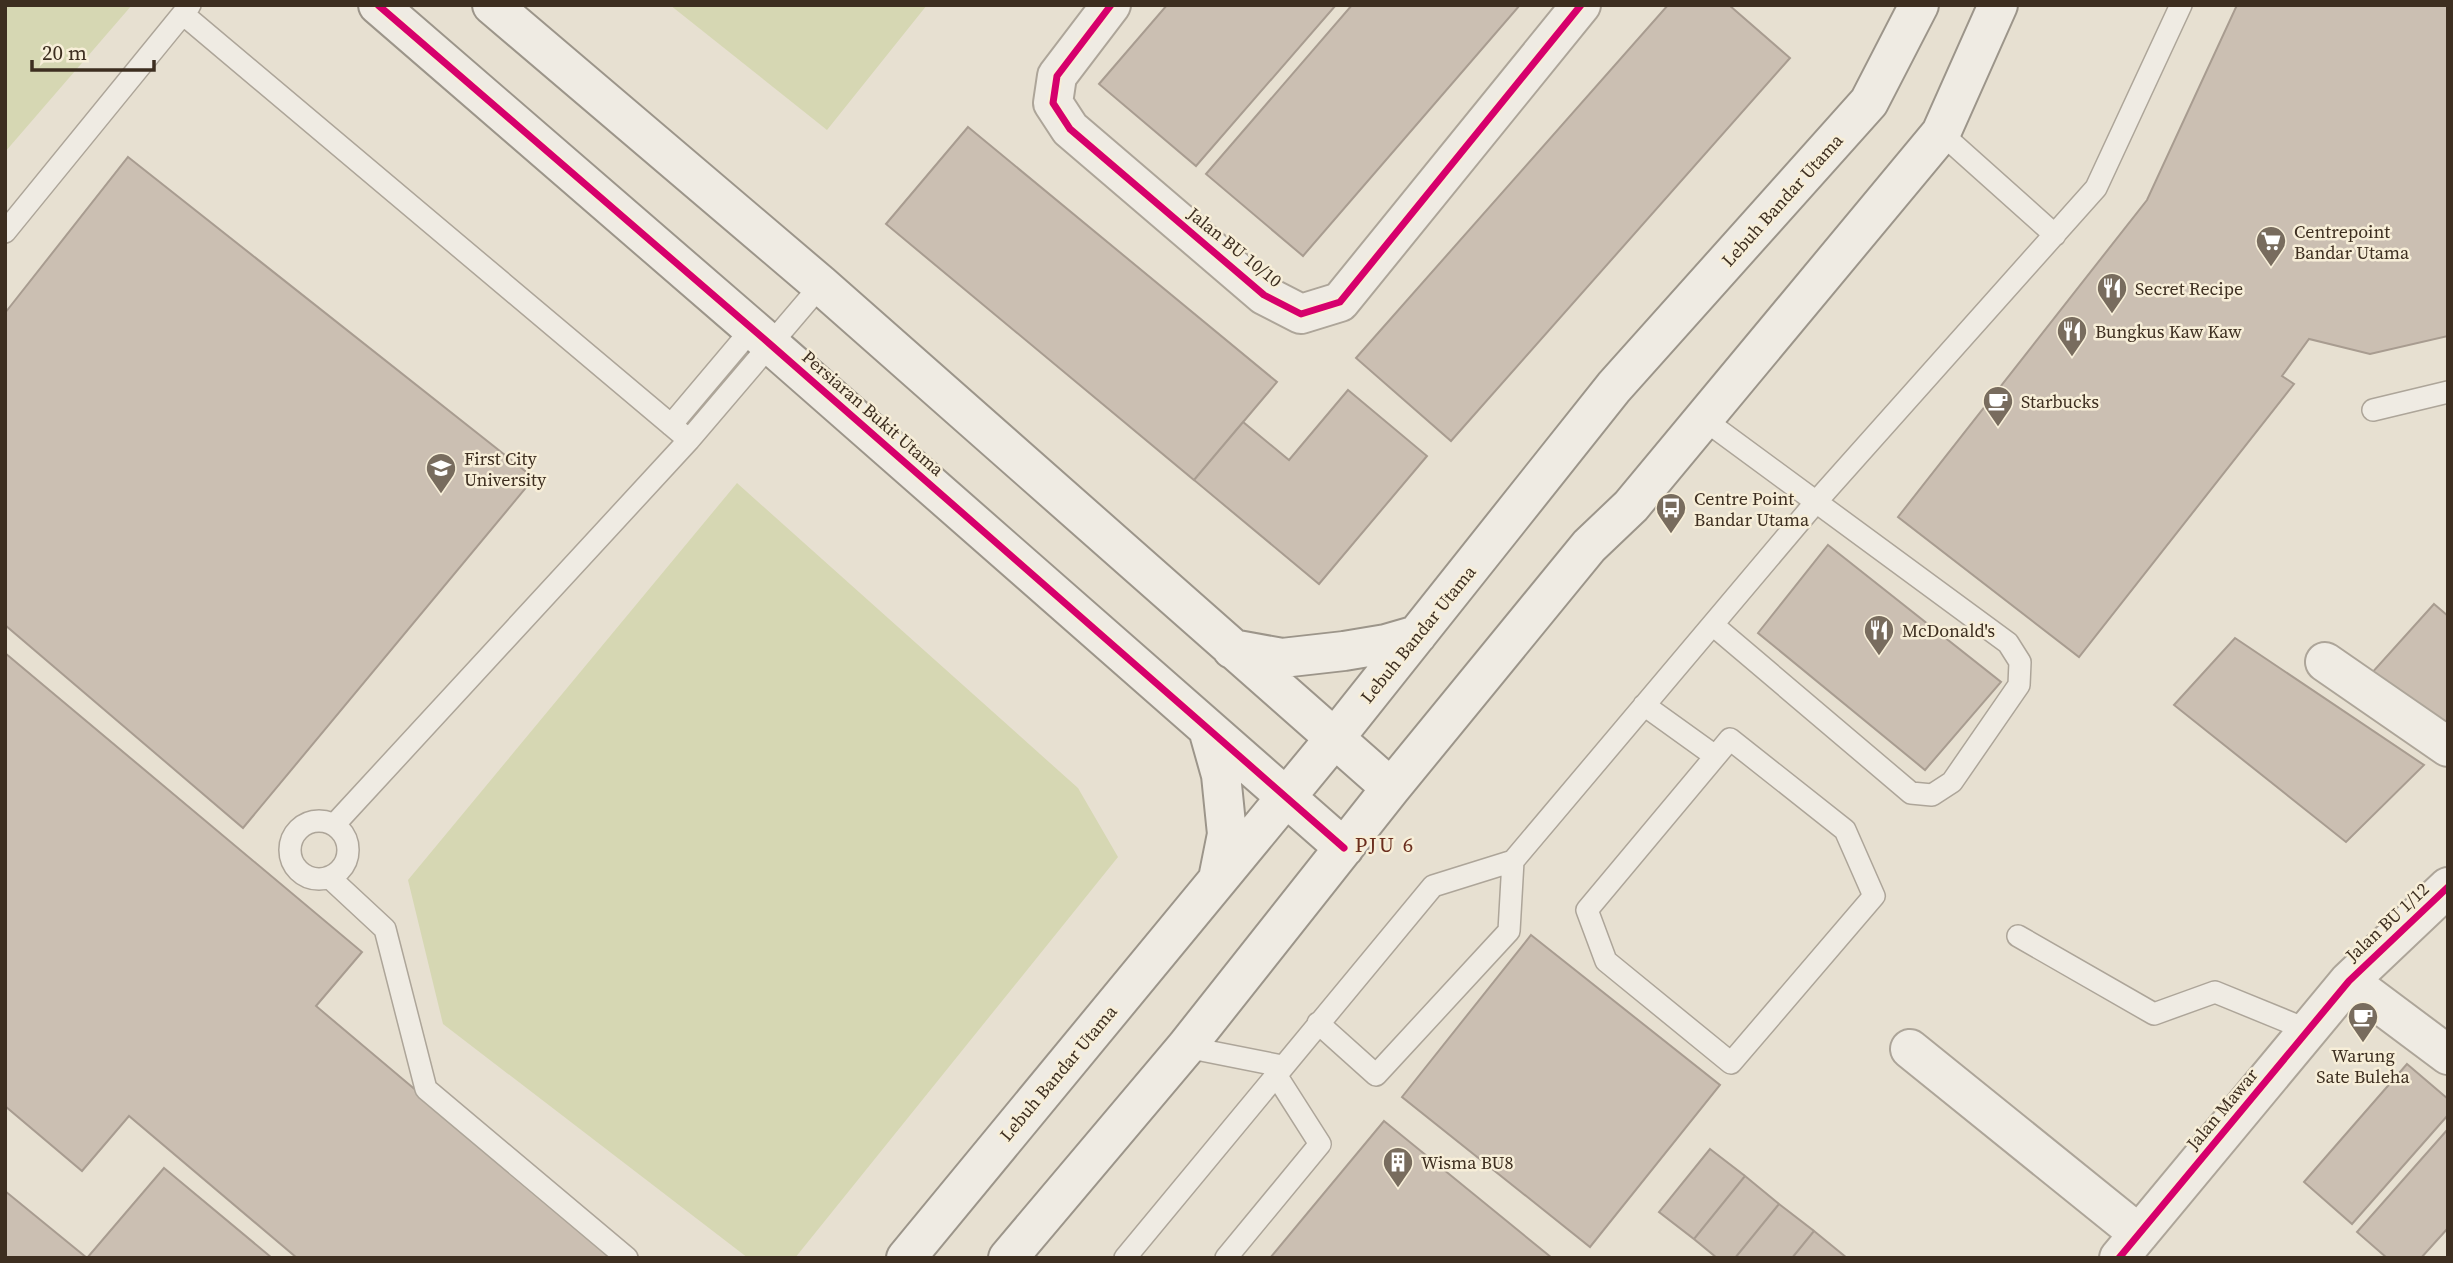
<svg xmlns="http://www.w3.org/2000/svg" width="2453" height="1263" viewBox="0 0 2453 1263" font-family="'Source Serif 4',serif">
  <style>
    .green { fill: #d6d7b3 }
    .building { fill: #cbbfb2; stroke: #a89c90; stroke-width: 2 }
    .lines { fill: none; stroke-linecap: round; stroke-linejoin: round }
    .lane-casing { stroke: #ada599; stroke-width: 24 }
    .street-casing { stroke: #ada599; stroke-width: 42 }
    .secondary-casing { stroke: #9c958a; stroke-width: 42 }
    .lane { stroke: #efebe3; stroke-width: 21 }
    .street { stroke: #efebe3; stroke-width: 38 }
    .secondary { stroke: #efebe3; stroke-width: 38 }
    .cycleway-casing { stroke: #f7eed8; stroke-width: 11 }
    .cycleway { stroke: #d6006c; stroke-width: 7 }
    .labels { text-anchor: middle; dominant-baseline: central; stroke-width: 5; stroke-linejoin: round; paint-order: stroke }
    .street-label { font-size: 18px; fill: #3d2e20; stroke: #f7eed8 }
    .poi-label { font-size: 18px; fill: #3d2e20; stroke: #f7eed8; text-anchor: start }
    .quarter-label { font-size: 21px; letter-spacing: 2px; fill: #6b2e1e; stroke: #f7eed8 }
  </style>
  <rect width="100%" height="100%" fill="#e7e0d1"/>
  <path class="green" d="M5 5H132L5 152Z
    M670 5H927L827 130Z
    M737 483 1078 788 1118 857 795 1258H748L443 1024 408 880Z"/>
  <path class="building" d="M1167 5H1336L1196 166 1099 84Z
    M1352 5H1520L1303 256 1206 174Z
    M1668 5H1729L1790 58 1451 441 1356 358Z
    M2237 5H2448V336L2370 354 2309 339 2282 376 2294 384 2079 657 1898 517 2147 200Z
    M968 127 1277 382 1194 480 886 224Z
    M128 157 534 478 243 828 5 625V313Z
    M1348 390 1427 456 1319 584 1194 480 1243 422 1289 460Z
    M1828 545 2001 682 1925 770 1758 633Z
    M2434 604 2448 616V733L2369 676Z
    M2235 638 2424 765 2346 842 2174 705Z
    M5 653 362 952 316 1006 615 1258H297L129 1116 82 1171 5 1106Z
    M1531 935 1720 1085 1590 1247 1402 1097Z
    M2407 1064 2448 1099V1115L2352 1224 2304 1182Z
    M1384 1121 1552 1258H1270Z
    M2448 1129V1228L2421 1258H2387L2357 1232Z
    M1710 1149 1745 1176 1694 1239 1659 1212Z
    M164 1168 272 1258H87Z
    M1745 1176 1779 1204 1735 1258H1717L1694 1239Z
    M5 1191 87 1258H5Z
    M1779 1204 1814 1231 1792 1258H1735Z
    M1814 1231 1847 1258H1792Z"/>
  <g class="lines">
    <g class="lane-casing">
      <path id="lane" d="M183 14 689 440
        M1941 133 2055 235
        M5 232 190 5
        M2373 410 2448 392
        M1702 418 2008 643 2020 662 2019 685 1952 782 1932 795 1911 793 1713 625
        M671 425 752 329
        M1644 705 1715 756
        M1730 739 1845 830 1874 896 1731 1063 1606 961 1587 910Z
        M290 850a29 29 0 1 1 58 0a29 29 0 1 1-58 0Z
        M334 825 689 440 821 285
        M329 877 385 929 426 1089 627 1258
        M2018 936 2154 1014 2215 992 2308 1030
        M1318 1023 1376 1075 1509 931 1513 861
        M1186 1047 1282 1066
        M1125 1258 1433 886 1513 861 1816 502 2096 188 2181 5
        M1226 1258 1320 1144 1276 1075"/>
    </g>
    <g class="street-casing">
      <path id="street" d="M1111 5 1057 76 1053 103 1070 129 1264 295 1301 314 1340 302 1581 5
        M2325 662 2448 747
        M2349 981 2448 1055
        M1910 1049 2139 1234
        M2119 1258 2349 981 2448 887"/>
    </g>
    <g class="secondary-casing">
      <path id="secondary" d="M378 5 771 345 1344 848
        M492 5 821 285 1391 788
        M1232 649 1282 658 1344 651 1386 644 1417 635
        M1208 729 1221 775 1227 834 1218 879
        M906 1258 1334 739 1614 387 1869 102 1919 5
        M1008 1258 1186 1047 1391 788 1589 546 1631 506 1941 133 1998 5"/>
    </g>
    <use href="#lane" class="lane"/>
    <use href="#street" class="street"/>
    <use href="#secondary" class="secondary"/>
    <g class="cycleway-casing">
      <path id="cycleway" d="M378 5 771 345 1344 848
        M1111 5 1057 76 1053 103 1070 129 1264 295 1301 314 1340 302 1581 5
        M2119 1258 2349 981 2448 887"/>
    </g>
    <use href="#cycleway" class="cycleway"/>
  </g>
  <defs>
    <g id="supermarket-pin" transform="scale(1.575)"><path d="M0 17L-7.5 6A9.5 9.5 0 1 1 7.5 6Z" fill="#786c5e" stroke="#f7eed8"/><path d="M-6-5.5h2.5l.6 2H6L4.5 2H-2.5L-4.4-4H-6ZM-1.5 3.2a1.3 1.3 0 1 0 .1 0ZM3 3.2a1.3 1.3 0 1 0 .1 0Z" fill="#fff"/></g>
    <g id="restaurant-pin" transform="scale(1.575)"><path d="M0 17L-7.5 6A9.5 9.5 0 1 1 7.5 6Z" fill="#786c5e" stroke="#f7eed8"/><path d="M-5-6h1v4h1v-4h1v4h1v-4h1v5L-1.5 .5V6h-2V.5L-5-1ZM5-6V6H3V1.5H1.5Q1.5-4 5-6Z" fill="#fff"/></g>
    <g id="cafe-pin" transform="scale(1.575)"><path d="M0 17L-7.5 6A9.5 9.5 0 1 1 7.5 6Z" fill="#786c5e" stroke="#f7eed8"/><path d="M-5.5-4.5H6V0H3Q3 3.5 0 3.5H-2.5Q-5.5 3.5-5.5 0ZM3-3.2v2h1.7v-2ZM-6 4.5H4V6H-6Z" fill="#fff"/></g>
    <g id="university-pin" transform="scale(1.575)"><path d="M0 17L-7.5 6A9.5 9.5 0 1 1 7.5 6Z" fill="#786c5e" stroke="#f7eed8"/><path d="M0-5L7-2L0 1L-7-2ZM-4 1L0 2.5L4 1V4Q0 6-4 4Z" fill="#fff"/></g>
    <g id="bus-pin" transform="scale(1.575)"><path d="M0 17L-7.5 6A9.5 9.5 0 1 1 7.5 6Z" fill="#786c5e" stroke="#f7eed8"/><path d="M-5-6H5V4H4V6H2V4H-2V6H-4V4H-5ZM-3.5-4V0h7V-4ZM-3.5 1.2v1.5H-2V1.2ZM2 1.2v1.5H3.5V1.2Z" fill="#fff"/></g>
    <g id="building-pin" transform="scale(1.575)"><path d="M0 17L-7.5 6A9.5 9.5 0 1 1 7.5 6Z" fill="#786c5e" stroke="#f7eed8"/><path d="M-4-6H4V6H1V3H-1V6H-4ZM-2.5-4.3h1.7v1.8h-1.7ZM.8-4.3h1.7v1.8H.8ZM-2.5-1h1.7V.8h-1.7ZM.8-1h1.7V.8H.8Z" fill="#fff"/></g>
  </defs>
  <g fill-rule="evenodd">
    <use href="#supermarket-pin" x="2271" y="241"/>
    <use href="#restaurant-pin" x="2112" y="288"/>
    <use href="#restaurant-pin" x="2072" y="331"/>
    <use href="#cafe-pin" x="1998" y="401"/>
    <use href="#university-pin" x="441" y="468"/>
    <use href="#bus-pin" x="1671" y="508"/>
    <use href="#restaurant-pin" x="1879" y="630"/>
    <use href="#cafe-pin" x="2363" y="1017"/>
    <use href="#building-pin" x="1398" y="1162"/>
  </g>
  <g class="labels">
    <g class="street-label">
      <text transform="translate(1782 200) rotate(-48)">Lebuh Bandar Utama</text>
      <text transform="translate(1235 247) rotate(39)">Jalan BU 10/10</text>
      <text transform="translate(873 413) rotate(41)">Persiaran Bukit Utama</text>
      <text transform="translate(1418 634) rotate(-51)">Lebuh Bandar Utama</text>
      <text transform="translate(2387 922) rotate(-43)">Jalan BU 1/12</text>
      <text transform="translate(1058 1073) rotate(-50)">Lebuh Bandar Utama</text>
      <text transform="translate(2222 1109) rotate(-50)">Jalan Mawar</text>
    </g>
    <g class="poi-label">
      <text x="2294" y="231">Centrepoint<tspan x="2294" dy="21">Bandar Utama</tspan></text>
      <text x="2135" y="288">Secret Recipe</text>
      <text x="2095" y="331">Bungkus Kaw Kaw</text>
      <text x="2021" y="401">Starbucks</text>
      <text x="464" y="458">First City<tspan x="464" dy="21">University</tspan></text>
      <text x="1694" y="498">Centre Point<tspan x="1694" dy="21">Bandar Utama</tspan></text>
      <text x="1902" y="630">McDonald's</text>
      <text x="2363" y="1055" text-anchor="middle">Warung<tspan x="2363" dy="21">Sate Buleha</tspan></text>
      <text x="1421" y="1162">Wisma BU8</text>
    </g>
    <g class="quarter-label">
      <text x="1385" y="844">PJU 6</text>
    </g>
  </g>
  <rect width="2453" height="1263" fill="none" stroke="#3d2e20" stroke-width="14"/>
  <path d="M32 60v10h122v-10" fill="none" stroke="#3d2e20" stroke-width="3.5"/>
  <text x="42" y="60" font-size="21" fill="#3d2e20" stroke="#f7eed8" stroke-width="5" paint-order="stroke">20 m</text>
</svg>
